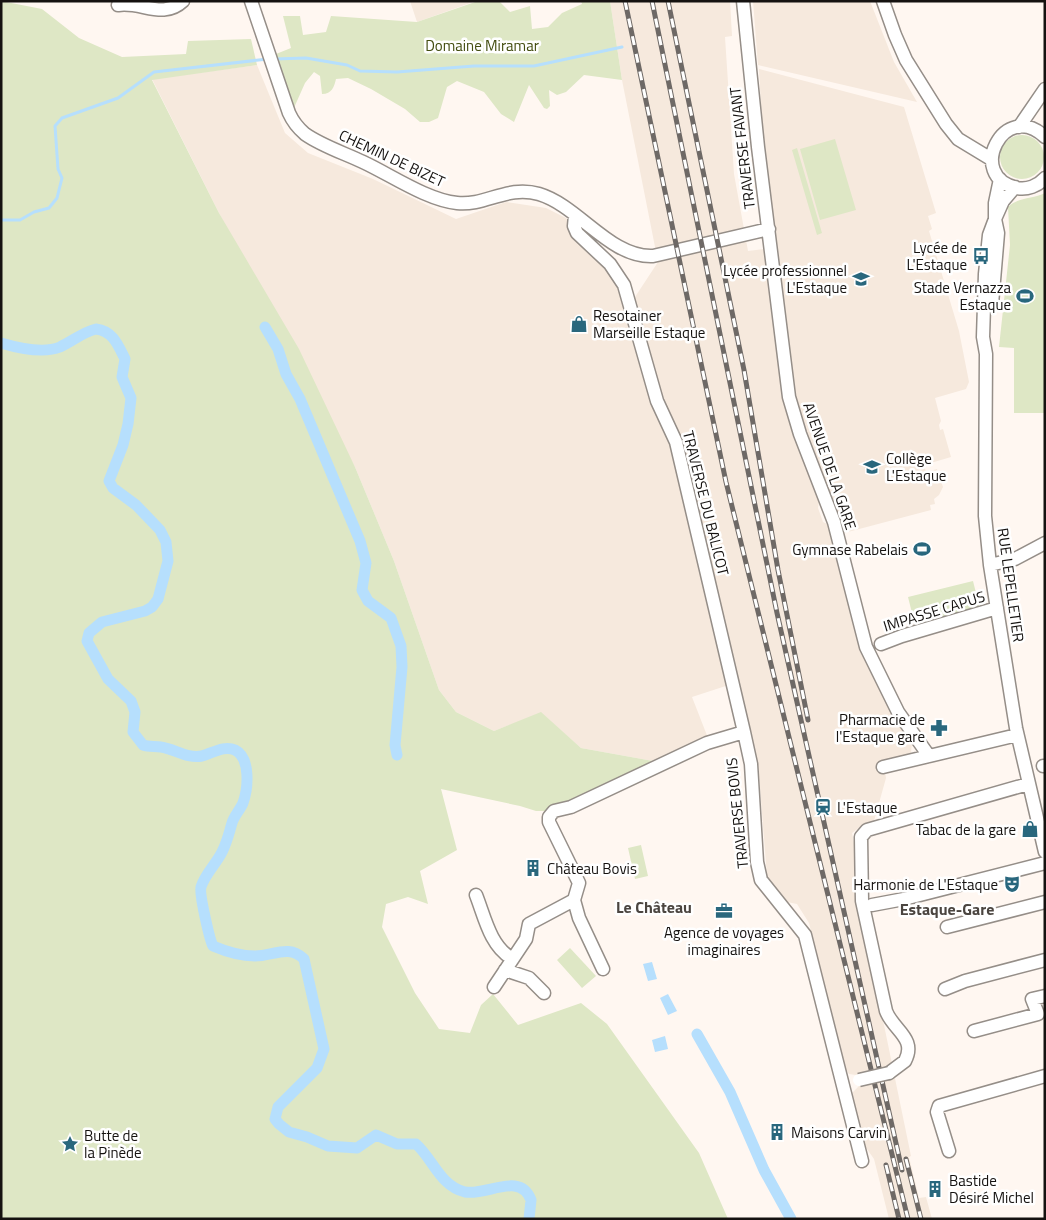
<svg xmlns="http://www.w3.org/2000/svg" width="1046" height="1220" viewBox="0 0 1046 1220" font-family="'Titillium Web',sans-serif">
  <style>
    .built { fill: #f6e9dd }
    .green { fill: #dee7c5 }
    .water { fill: #b6dffd }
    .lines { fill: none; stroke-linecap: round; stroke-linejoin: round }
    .stream { stroke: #b6dffd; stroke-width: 3 }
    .canal { stroke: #b6dffd; stroke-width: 11 }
    .minor-casing { stroke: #958e88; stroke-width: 15 }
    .minor { stroke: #fff; stroke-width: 12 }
    .rail-casing { stroke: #6e6966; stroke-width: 5 }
    .rail { stroke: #fff; stroke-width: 3; stroke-dasharray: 9; stroke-linecap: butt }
    .minor-bridge-casing { stroke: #958e88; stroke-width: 15; stroke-linecap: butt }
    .minor-bridge { stroke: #fff; stroke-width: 12 }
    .labels { text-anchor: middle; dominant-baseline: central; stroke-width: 5; stroke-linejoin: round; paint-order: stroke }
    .park-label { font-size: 15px; fill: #434d10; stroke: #fff }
    .street-label { font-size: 15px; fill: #151210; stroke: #fff }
    .poi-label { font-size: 15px; fill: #151210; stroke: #fff; text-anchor: end }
    .neighbourhood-label { font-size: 16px; font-weight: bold; fill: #4b4540; stroke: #fff }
  </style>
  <rect width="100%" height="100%" fill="#fff7f1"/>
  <path class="built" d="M410 1H476L417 22Z
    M610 1H730L732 36 725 37 734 174 748 251 764 249 787 400 820 493 818 508 823 522 831 526 860 642 912 740 911 754 883 762 886 778 874 821 864 824 852 833 856 853 857 894 911 1156 909 1157 919 1198 926 1197 932 1219H889L874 1159 860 1139 850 1095 859 1086 856 1075 849 1074 845 1068 809 923 797 904 787 902 767 876 758 763 738 682 692 697 708 738 653 761 581 748 541 713 494 731 456 712 439 690 394 561 355 467 219 213 152 79 257 65 285 133 308 153 373 179 456 219 506 202 546 208 566 218 624 273 635 297 658 262 622 80Z
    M753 1H870L894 62 917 102 758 65Z
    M759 69 904 107 936 213 928 216 932 229 929 231 959 331 969 382 966 389 935 398 941 421 939 425 940 430 943 429 951 457 924 465 926 472 937 469 943 487 939 495 934 499 935 504 930 505 931 510 844 533 834 501 806 435 795 395 762 126Z"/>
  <path class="green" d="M1 1 42 9 79 38 122 57 186 54 188 41 251 39 257 65 152 80 219 213 299 349 355 467 394 561 439 690 456 712 494 731 541 712 581 748 653 761 573 799 565 811H536L520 806 441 789 457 850 420 871 428 904 408 897 386 904 382 927 415 993 439 1029 470 1033 481 1005 493 994 518 1025 581 1003 607 1024 699 1153 728 1219H1Z
    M478 1H499L510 12 530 6 532 29 548 27 562 13 582 4 581 1H610L622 80 584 75 566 92 557 95 549 90 550 106 547 109 544 108 529 85 514 122 501 114 484 92 457 81 447 87 438 118 429 122H420L405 109 371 89 348 78 336 79C334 87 332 94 322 94L320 76 314 72 305 83 293 110 284 87 276 54 291 48 283 16H300L303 35 326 32 331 16 417 22Z
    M1000 157a22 22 0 1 1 44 0a22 22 0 1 1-44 0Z
    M835 139 856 210 820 220 800 149Z
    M797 148 822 233 817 235 792 150Z
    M1045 193V413H1014V348L999 347 1010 245 1008 207C1018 197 1033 199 1045 193Z
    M973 581 980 609 915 625 908 597Z
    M641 845 648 876 635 879 628 848Z
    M570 948 596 976 582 988 557 960Z"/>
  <path class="water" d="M652 962 657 979 648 981 643 964Z
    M668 994 677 1011 668 1015 660 998Z
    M665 1036 668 1049 655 1052 652 1040Z"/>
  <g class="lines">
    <path class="stream" d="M274 59 306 58 347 65 360 71 397 72 474 66H534L622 47
      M1 220H20L34 212 49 208 57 198 62 178 58 169 55 126 62 118 118 98 154 72 268 59"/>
    <path class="canal" d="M265 327 278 349 286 374 300 399 360 541 366 563 362 590 368 601 391 618 401 646 402 667 395 745 397 755
      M1 343C18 348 43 354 60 347 73 341 83 332 96 329 113 331 118 345 125 359L122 377 131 398 128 424 123 445 109 481 113 488 136 505 160 530 166 542 168 561 158 599 152 607 145 611 102 622 89 633 87 641 108 679 131 701 135 712 133 732 143 745C149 747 155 746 161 747 175 749 187 759 202 756 213 753 224 745 235 750 251 758 248 789 243 803 240 810 234 816 232 823 229 833 227 842 222 852 216 864 205 874 201 887 199 894 210 941 213 946 227 952 240 956 255 956 273 956 289 944 304 959L324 1049 317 1068 278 1107 275 1119 279 1124 289 1132 307 1137 328 1146 357 1148 376 1135 397 1144H416C433 1159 440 1186 465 1192 487 1196 520 1171 531 1200L529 1219
      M697 1034 730 1092 764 1170 791 1219"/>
    <g class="minor-casing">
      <path id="minor" d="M251 1 289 113C293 122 298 128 305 134 322 146 344 153 363 162 391 175 427 200 457 203 486 206 507 185 539 194 579 206 610 258 653 256L769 229
        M743 1 758 147 789 397 800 434 834 522 866 647 898 712 929 756
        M883 1 895 35 906 60 946 124 958 139 991 159
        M118 5C141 1 163 20 183 1
        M1019 127 1045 89
        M1045 137C1004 98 965 177 1017 188 1027 190 1038 186 1045 178
        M1000 179 995 203V219L989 235 985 274 983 337 986 354 985 516 990 565 1016 728 1045 852
        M575 215 574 226 577 233 610 264 624 285 657 401 676 442 744 732
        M992 304 998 233 995 219 1003 201 1015 187
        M990 565 1015 559 1045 543
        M881 644 902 636 997 608
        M1043 766H1045
        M883 767 1017 735
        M476 895C485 918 490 945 511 958
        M574 900 579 883 549 822V817L554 811 571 807 707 743 744 732 751 764 757 862 761 880 805 935 862 1161
        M574 900 579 918 603 969
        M872 905 904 899 1045 863
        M947 927 1045 902
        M505 970 529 978 544 993
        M494 987 526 939 529 924 574 900
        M945 989 965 981 1045 960
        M974 1031 1038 1014 1032 999 1045 996
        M889 1073 905 1061C917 1038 893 1030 886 1011L862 901 861 837 867 830 1028 784
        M949 1151 937 1112 939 1106 1045 1076"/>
    </g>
    <use href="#minor" class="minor"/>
    <g class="rail-casing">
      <path id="rail" d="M625 1 726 482 908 1219
        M652 1 777 613 902 1170
        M668 1 744 370 778 570 808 720
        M906 1159 921 1219
        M886 1165 899 1219"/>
    </g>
    <use href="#rail" class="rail"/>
    <g class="minor-bridge-casing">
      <path id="minor-bridge" d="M859 1080 889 1073"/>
    </g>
    <use href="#minor-bridge" class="minor-bridge"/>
  </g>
  <defs>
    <g id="bus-bare" transform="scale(1.35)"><path d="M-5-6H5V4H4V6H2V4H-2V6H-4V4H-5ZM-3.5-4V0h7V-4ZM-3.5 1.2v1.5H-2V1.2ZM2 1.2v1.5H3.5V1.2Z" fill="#29677d" stroke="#fff" stroke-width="2.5" paint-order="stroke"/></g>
    <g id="school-bare" transform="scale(1.35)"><path d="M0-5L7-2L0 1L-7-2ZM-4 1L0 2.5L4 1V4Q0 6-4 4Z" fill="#29677d" stroke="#fff" stroke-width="2.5" paint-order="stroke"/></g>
    <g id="stadium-bare" transform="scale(1.35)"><path d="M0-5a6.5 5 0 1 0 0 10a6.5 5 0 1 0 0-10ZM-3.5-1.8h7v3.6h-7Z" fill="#29677d" stroke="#fff" stroke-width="2.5" paint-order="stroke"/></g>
    <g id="shop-bare" transform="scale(1.35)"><path d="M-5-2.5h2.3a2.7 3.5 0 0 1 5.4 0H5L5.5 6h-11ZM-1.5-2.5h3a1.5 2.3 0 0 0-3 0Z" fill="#29677d" stroke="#fff" stroke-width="2.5" paint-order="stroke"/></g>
    <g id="pharmacy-bare" transform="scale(1.35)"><path d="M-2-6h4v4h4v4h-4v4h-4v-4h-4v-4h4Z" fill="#29677d" stroke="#fff" stroke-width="2.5" paint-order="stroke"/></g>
    <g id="station-bare" transform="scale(1.35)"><path d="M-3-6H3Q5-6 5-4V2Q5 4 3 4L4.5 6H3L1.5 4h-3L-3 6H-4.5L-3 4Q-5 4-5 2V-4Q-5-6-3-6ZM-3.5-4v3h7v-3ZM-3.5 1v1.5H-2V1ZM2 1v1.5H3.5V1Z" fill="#29677d" stroke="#fff" stroke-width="2.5" paint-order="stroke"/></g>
    <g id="building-bare" transform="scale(1.35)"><path d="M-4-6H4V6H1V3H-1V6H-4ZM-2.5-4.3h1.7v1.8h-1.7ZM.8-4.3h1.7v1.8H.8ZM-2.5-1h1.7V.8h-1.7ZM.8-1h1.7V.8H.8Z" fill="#29677d" stroke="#fff" stroke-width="2.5" paint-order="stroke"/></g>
    <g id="theatre-bare" transform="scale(1.35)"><path d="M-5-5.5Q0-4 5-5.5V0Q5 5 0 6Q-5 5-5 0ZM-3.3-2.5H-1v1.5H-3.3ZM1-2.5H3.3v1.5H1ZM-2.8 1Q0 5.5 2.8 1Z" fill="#29677d" stroke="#fff" stroke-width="2.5" paint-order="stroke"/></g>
    <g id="office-bare" transform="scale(1.35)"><path d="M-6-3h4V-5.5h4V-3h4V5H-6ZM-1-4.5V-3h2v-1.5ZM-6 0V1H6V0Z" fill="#29677d" stroke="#fff" stroke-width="2.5" paint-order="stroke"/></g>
    <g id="sight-bare" transform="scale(1.35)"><path d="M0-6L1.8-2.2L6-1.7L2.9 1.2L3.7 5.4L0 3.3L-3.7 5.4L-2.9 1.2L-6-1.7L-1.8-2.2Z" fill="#29677d" stroke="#fff" stroke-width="2.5" paint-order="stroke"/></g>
  </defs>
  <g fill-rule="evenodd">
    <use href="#bus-bare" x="981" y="256"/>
    <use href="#school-bare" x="861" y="279"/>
    <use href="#stadium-bare" x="1025" y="296"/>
    <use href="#shop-bare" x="579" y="324"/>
    <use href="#school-bare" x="872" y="467"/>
    <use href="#stadium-bare" x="922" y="549"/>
    <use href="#pharmacy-bare" x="939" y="728"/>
    <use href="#station-bare" x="823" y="807"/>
    <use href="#shop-bare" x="1030" y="829"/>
    <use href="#building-bare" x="533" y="868"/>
    <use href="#theatre-bare" x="1012" y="884"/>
    <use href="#office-bare" x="724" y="911"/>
    <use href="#building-bare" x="777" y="1132"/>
    <use href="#sight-bare" x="70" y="1144"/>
    <use href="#building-bare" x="935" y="1189"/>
  </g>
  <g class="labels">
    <g class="park-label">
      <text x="482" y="45">Domaine Miramar</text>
    </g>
    <g class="street-label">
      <text transform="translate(742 148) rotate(-97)">TRAVERSE FAVANT</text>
      <text transform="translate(392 158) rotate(25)">CHEMIN DE BIZET</text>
      <text transform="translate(830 466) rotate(71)">AVENUE DE LA GARE</text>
      <text transform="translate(706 503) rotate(76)">TRAVERSE DU BALICOT</text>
      <text transform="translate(1011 585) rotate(82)">RUE LEPELLETIER</text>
      <text transform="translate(934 611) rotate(-17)">IMPASSE CAPUS</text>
      <text transform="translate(737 813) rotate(-96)">TRAVERSE BOVIS</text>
    </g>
    <g class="poi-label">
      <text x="967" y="247">Lycée de<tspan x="967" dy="17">L'Estaque</tspan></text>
      <text x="847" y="270">Lycée professionnel<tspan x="847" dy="17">L'Estaque</tspan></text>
      <text x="1011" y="287">Stade Vernazza<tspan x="1011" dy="17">Estaque</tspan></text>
      <text x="593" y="315" text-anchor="start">Resotainer<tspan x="593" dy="17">Marseille Estaque</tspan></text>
      <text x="886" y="458" text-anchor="start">Collège<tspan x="886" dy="17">L'Estaque</tspan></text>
      <text x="908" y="549">Gymnase Rabelais</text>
      <text x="925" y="719">Pharmacie de<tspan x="925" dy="17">l'Estaque gare</tspan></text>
      <text x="837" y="807" text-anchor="start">L'Estaque</text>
      <text x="1016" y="829">Tabac de la gare</text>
      <text x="547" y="868" text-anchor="start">Château Bovis</text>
      <text x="998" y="884">Harmonie de L'Estaque</text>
      <text x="724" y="932" text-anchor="middle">Agence de voyages<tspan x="724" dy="17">imaginaires</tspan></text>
      <text x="791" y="1132" text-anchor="start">Maisons Carvin</text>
      <text x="84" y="1135" text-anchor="start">Butte de<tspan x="84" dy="17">la Pinède</tspan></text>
      <text x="949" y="1180" text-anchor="start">Bastide<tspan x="949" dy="17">Désiré Michel</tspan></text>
    </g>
    <g class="neighbourhood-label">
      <text x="654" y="907">Le Château</text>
      <text x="947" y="909">Estaque-Gare</text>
    </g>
  </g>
  <rect width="1046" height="1220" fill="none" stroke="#151210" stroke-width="5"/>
</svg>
